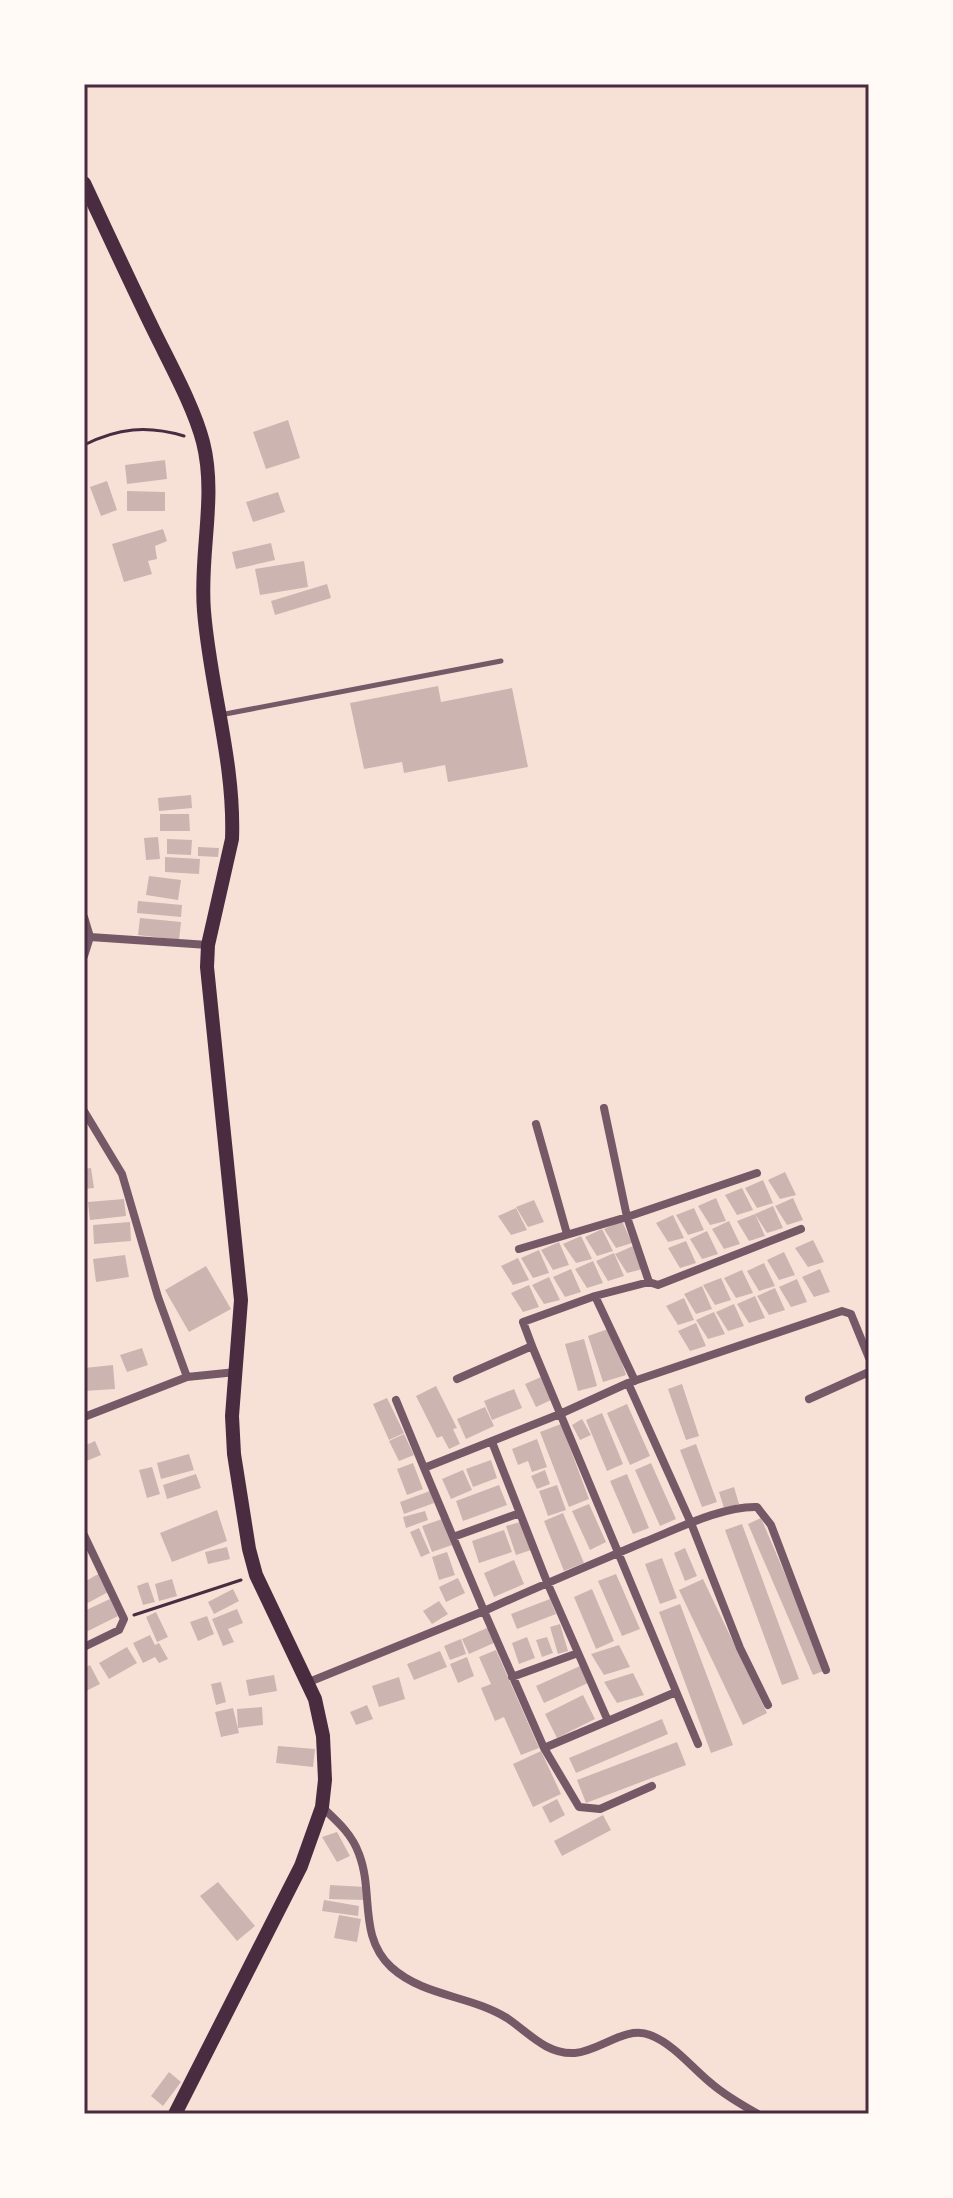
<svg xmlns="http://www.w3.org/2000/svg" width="953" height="2198" viewBox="0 0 953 2198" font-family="'Exo 2',sans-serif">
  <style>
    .building { fill: #ccb4b1 }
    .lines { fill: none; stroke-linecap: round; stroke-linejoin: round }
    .path { stroke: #4a2c40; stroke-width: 3 }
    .service { stroke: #755966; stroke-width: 5 }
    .minor { stroke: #755966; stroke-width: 8 }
    .primary { stroke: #4a2c40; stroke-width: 14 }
    .neatline { fill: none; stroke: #4a2c40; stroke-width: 3 }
  </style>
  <rect width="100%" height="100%" fill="#f7e1d7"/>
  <path class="building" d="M288 420 300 458 266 469 253 432Z
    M165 460 167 479 127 484 125 465Z
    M107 481 117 510 101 516 90 487Z
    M127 491 165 492V511H127Z
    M278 492 285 512 253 522 246 502Z
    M163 529 167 541 155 546 157 559 148 561 152 574 124 582 112 544Z
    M271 543 275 560 236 569 232 552Z
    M304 561 308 587 260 595 255 569Z
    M327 584 331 598 275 615 271 601Z
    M438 686 441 702 512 688 528 767 448 782 445 765 404 773 402 762 364 769 350 703Z
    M191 795 192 808 159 811 158 798Z
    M160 814H189L190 831H160Z
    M158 837 160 859 146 860 144 838Z
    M167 839 192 840 191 855 167 854Z
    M198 847 219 848 218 857 198 856Z
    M165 857 200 859 199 874 165 872Z
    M149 876 181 880 178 900 146 895Z
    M138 901 182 905 181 917 137 913Z
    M140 918 181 922 179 940 138 935Z
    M91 1168 94 1188 84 1189V1169Z
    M785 1172 796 1195 780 1199 768 1180Z
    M763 1180 773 1203 757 1208 745 1188Z
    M742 1188 753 1210 737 1215 725 1195Z
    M716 1198 726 1221 710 1225 698 1206Z
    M793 1198 803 1220 787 1225 775 1206Z
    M124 1199 126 1216 90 1220 88 1202Z
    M534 1200 544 1222 528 1227 516 1207Z
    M773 1206 783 1228 767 1233 755 1214Z
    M516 1208 527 1230 511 1235 498 1216Z
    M694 1208 704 1230 688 1235 676 1215Z
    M755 1214 765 1236 749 1241 737 1221Z
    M673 1215 684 1238 668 1242 656 1223Z
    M622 1221 632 1243 616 1248 604 1229Z
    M729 1221 740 1244 724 1249 712 1229Z
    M130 1222 131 1241 94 1244 93 1225Z
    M602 1229 613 1251 597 1256 585 1237Z
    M707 1231 718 1254 702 1259 690 1239Z
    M581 1236 592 1259 576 1263 563 1244Z
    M813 1240 824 1262 808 1267 795 1248Z
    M686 1241 696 1263 680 1268 668 1248Z
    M559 1242 569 1265 553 1270 541 1250Z
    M633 1246 643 1269 627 1273 615 1254Z
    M539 1250 549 1273 533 1278 521 1258Z
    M784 1252 795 1275 779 1280 767 1260Z
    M614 1253 624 1276 608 1281 596 1261Z
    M125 1255 129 1277 96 1282 93 1259Z
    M518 1258 529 1280 513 1285 501 1266Z
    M593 1261 603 1283 587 1288 575 1269Z
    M764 1263 775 1286 759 1291 747 1271Z
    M206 1266 231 1309 189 1332 165 1290Z
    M571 1269 581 1292 565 1297 553 1277Z
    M820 1269 830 1292 814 1297 802 1277Z
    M742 1270 753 1293 736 1298 724 1278Z
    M549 1277 560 1300 544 1304 532 1285Z
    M721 1278 731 1300 715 1305 703 1285Z
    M797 1279 807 1302 791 1307 779 1287Z
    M529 1285 539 1307 523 1312 511 1293Z
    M702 1286 712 1309 696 1314 684 1294Z
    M775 1288 785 1310 769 1315 757 1296Z
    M755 1296 765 1318 749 1323 737 1304Z
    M684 1298 694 1320 678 1325 666 1306Z
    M734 1304 744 1326 728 1331 716 1312Z
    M714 1312 725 1334 708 1339 696 1320Z
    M696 1323 706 1346 690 1351 678 1331Z
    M611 1328 626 1375 603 1382 588 1336Z
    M584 1339 597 1386 578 1391 565 1344Z
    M142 1348 148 1365 127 1372 120 1355Z
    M113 1365 115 1389 84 1391V1368Z
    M541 1377 551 1400 536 1407 525 1384Z
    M682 1384 699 1436 686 1440 668 1389Z
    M436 1386 457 1428 453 1429 460 1444 449 1449 442 1436 437 1438 416 1396Z
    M514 1389 522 1408 492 1420 484 1401Z
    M387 1398 404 1433 389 1440 373 1404Z
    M627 1404 650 1456 630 1465 607 1413Z
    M485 1407 494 1426 466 1439 457 1419Z
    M602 1413 623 1464 607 1471 586 1420Z
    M582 1419 591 1435 580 1440 572 1425Z
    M561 1424 589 1499 569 1507 540 1432Z
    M404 1434 414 1455 399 1461 389 1441Z
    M537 1439 547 1467 532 1472 528 1461 518 1465 512 1449Z
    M95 1441 101 1455 84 1462V1446Z
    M696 1444 717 1502 702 1507 680 1450Z
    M189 1454 194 1470 161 1479 157 1463Z
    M491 1460 497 1478 473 1487 466 1469Z
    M413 1463 423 1489 407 1495 397 1469Z
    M651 1463 676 1519 660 1526 635 1470Z
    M152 1467 160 1494 147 1498 139 1470Z
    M463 1470 472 1490 451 1499 442 1479Z
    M545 1470 550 1484 537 1489 531 1476Z
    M196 1474 201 1488 167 1499 163 1485Z
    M627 1474 649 1528 633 1534 610 1481Z
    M499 1485 507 1505 463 1521 456 1501Z
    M557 1485 566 1510 548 1516 539 1491Z
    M734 1487 739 1504 724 1508 719 1492Z
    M430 1491 434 1503 404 1514 400 1502Z
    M589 1504 606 1542 590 1550 572 1511Z
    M217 1510 227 1541 172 1562 160 1533Z
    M425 1511 428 1520 406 1528 403 1517Z
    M563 1513 584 1563 564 1571 544 1521Z
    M761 1518 826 1670 813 1675 748 1524Z
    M442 1519 452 1545 432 1552 422 1526Z
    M520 1522 531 1550 516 1555 506 1526Z
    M742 1524 799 1679 782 1685 725 1530Z
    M419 1528 430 1553 421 1557 410 1532Z
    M504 1530 512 1552 479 1563 472 1541Z
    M227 1547 230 1559 208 1564 205 1552Z
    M685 1548 697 1576 685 1581 674 1553Z
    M447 1552 455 1575 439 1580 432 1557Z
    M662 1558 677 1598 660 1604 645 1564Z
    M514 1560 524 1584 494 1597 484 1573Z
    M100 1573 110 1591 84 1605V1582Z
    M616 1574 640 1629 622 1636 598 1581Z
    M458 1578 465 1593 446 1602 439 1587Z
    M172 1579 177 1596 159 1601 155 1584Z
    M703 1579 767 1713 743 1725 679 1590Z
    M148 1582 155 1602 143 1605 137 1586Z
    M233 1589 239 1601 214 1614 208 1602Z
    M592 1589 614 1641 596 1649 574 1597Z
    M110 1599 118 1616 84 1633V1611Z
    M550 1599 556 1614 517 1629 511 1614Z
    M439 1601 448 1614 432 1624 423 1611Z
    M680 1604 733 1745 711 1753 659 1612Z
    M237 1609 243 1623 228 1629 234 1642 223 1646 212 1619Z
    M156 1612 168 1637 157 1642 146 1617Z
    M207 1616 214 1634 198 1641 190 1622Z
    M560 1624 568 1651 558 1654 550 1627Z
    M489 1627 496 1642 469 1654 462 1639Z
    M150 1635 155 1645 159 1643 168 1659 159 1663 155 1657 143 1663 133 1643Z
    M527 1637 535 1658 519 1664 512 1643Z
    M547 1637 553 1653 542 1657 536 1640Z
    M461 1639 466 1654 450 1660 444 1646Z
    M619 1645 630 1667 604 1675 591 1654Z
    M127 1647 137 1663 109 1679 99 1663Z
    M496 1650 539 1748 521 1755 504 1717 495 1721 481 1688 491 1684 479 1657Z
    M440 1651 447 1667 414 1680 407 1664Z
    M467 1657 474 1676 458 1683 450 1664Z
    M90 1665 100 1684 84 1692V1668Z
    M580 1666 588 1683 544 1703 536 1686Z
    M633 1673 644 1695 617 1703 604 1682Z
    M274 1675 277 1691 249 1696 246 1680Z
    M399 1677 405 1699 379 1707 372 1686Z
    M221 1682 226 1702 216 1705 211 1684Z
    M583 1695 595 1719 557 1738 545 1714Z
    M367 1705 373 1719 356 1725 350 1712Z
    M262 1707 263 1725 238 1728 237 1709Z
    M233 1708 239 1733 221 1737 215 1712Z
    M662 1719 668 1734 576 1773 569 1758Z
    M677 1742 686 1765 586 1803 577 1780Z
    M278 1746 315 1749 313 1767 276 1763Z
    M541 1751 561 1794 533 1807 513 1764Z
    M557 1799 565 1815 550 1823 542 1807Z
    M603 1815 611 1830 562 1856 554 1841Z
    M337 1832 350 1856 337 1862 322 1837Z
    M218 1882 255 1926 237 1941 200 1896Z
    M330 1885 365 1887 364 1900 329 1899Z
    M324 1900 359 1906 358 1916 322 1911Z
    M339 1915 361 1919 357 1942 334 1938Z
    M169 2072 181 2082 163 2106 151 2096Z"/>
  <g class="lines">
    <path class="path" d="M84 445C118 428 147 425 184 436
      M134 1615 241 1580"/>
    <path class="service" d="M220 715 501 661"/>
    <path class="minor" d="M84 917 90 937
      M84 956 90 937 208 945
      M604 1108 627 1217 649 1282
      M84 1111 122 1174 158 1297 187 1377
      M536 1124 567 1234
      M519 1249 627 1217 757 1173
      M595 1296 649 1282 658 1285 801 1229
      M532 1346 523 1322 595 1296 635 1381
      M457 1379 532 1346 698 1744
      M628 1383 842 1311 851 1314 869 1358
      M809 1399 869 1372
      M396 1400 424 1468
      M84 1417 187 1377 236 1372
      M492 1442 547 1582 608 1721 544 1748
      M84 1535 124 1619 119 1630 84 1647
      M453 1537 520 1513
      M512 1677 578 1653
      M309 1682 484 1611 424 1468 560 1414 628 1383 691 1523 740 1648 768 1705
      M608 1721 676 1692
      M652 1786 600 1809 579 1807 544 1748 484 1611C537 1587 590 1565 644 1542 677 1529 722 1506 757 1507L771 1525 826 1670
      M322 1807C337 1821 352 1834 359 1854 374 1893 358 1936 391 1967 424 1997 470 1995 507 2018 529 2033 547 2055 575 2053 600 2051 626 2025 650 2035 674 2044 693 2069 712 2084 726 2096 742 2105 758 2114"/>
    <path class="primary" d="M84 183C107 232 130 282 154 331 170 364 194 407 203 442 217 497 199 555 204 611 210 687 235 762 232 839L208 945 207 967 241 1300 232 1416 234 1454 249 1549 256 1575 315 1699 323 1736 325 1780 322 1807 301 1866 175 2114"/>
  </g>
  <rect width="953" height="2198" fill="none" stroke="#fffaf5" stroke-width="172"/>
  <rect x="86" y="86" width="781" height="2026" class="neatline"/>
</svg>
